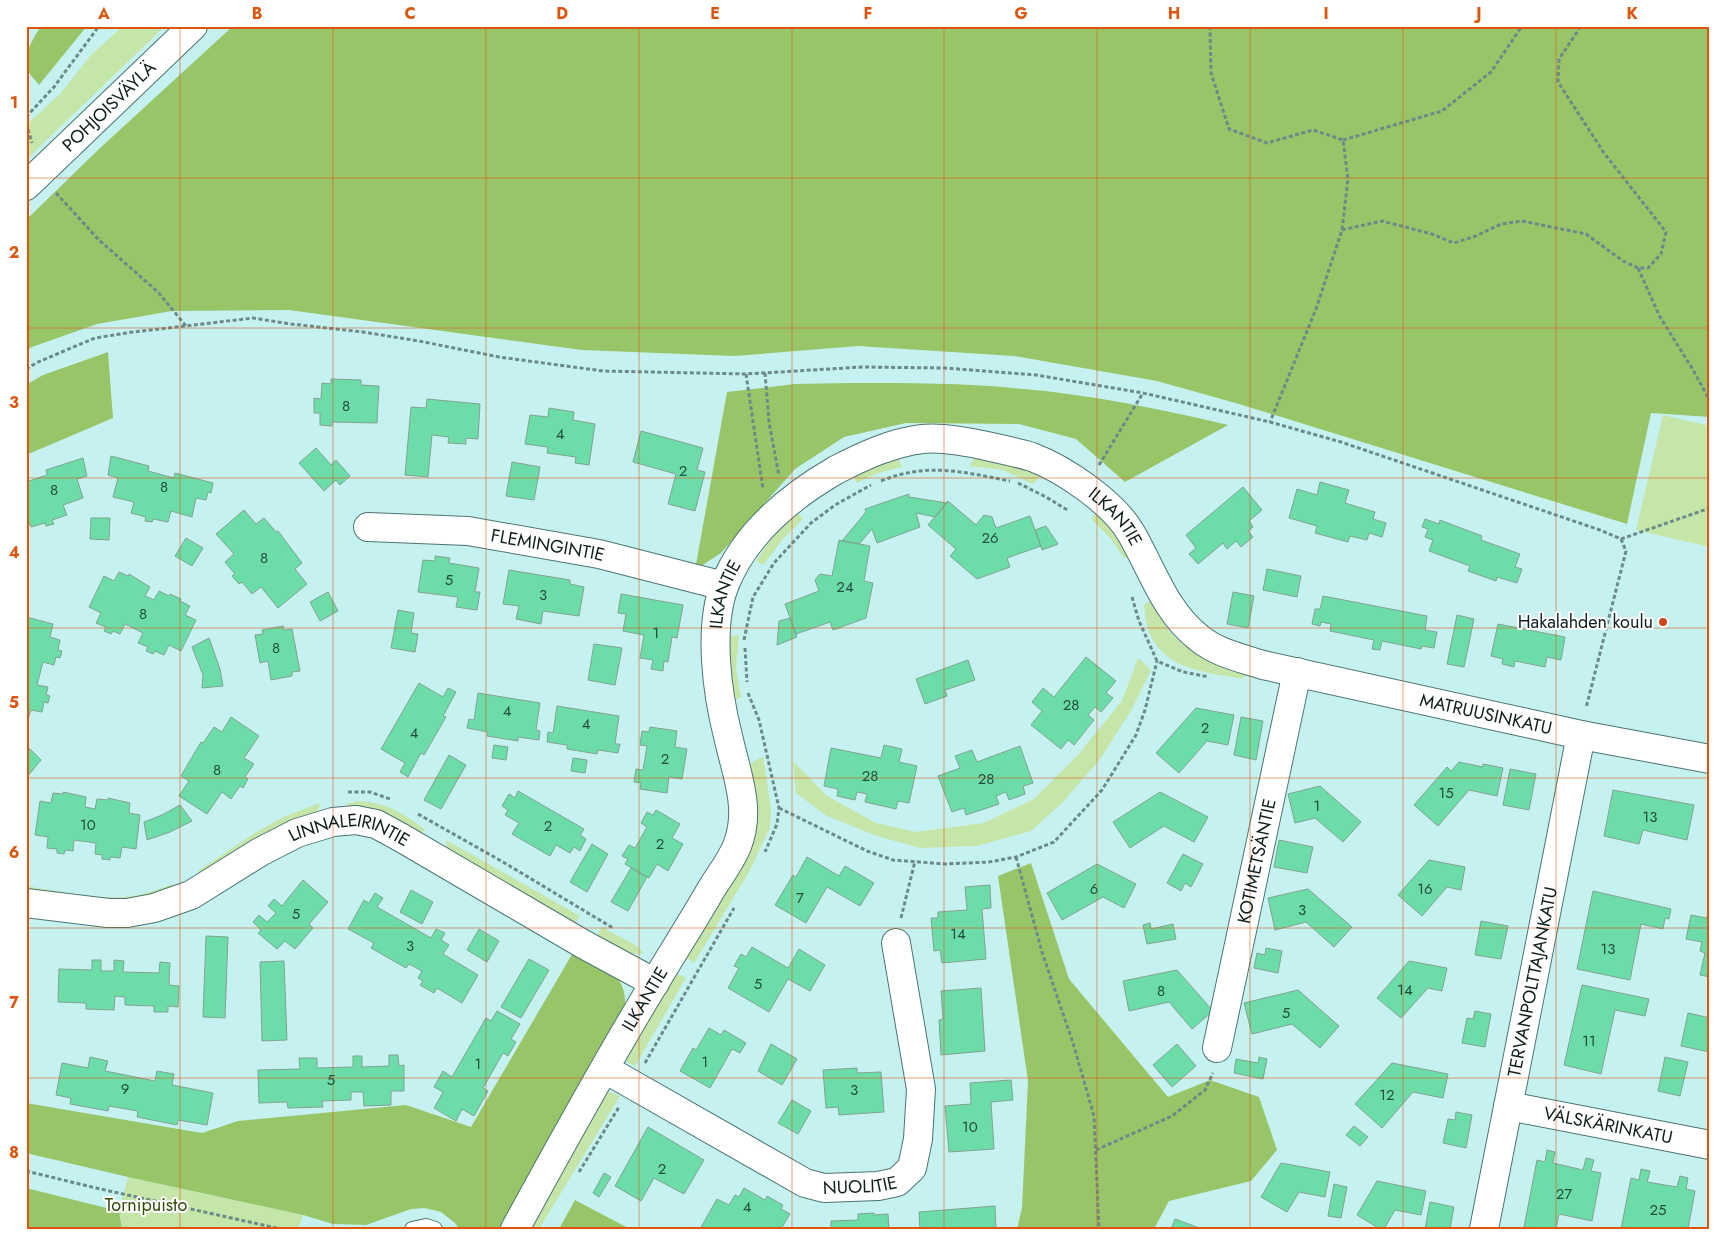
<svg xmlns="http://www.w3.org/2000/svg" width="1736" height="1255" viewBox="0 0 1736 1255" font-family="Jost,sans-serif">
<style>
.green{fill:#c6e5a8}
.forest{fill:#99c569}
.building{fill:#6cdda8;stroke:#81a391}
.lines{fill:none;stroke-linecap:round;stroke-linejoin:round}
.lane-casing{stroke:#4b7573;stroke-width:16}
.street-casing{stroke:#4b7573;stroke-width:30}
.secondary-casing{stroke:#4b7573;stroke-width:30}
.path{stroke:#6b8a89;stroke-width:3;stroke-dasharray:4 2.5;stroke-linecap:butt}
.lane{stroke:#fff;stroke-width:14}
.street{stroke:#fff;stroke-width:28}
.secondary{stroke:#fff;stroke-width:28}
.grid{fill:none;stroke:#dd560d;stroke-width:1;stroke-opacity:0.55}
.poi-dot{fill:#cf461c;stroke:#fff;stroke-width:2}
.labels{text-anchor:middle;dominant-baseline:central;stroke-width:4;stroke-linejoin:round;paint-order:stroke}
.number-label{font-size:15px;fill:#264e40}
.street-label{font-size:18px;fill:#0e1f1e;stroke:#fff}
.poi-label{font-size:18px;fill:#0e1f1e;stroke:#fff;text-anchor:end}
.park-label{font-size:18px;fill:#304b07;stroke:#fff}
.neatline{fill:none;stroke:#dd560d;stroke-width:2}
.grid-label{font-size:16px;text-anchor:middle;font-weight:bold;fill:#dd560d}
</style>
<rect width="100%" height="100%" fill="#c5f2f0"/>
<!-- green -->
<path class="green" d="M123 26H165L26 160V125L60 94 90 56Z
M1663 415 1710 426V547L1636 530Z
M976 455 1042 474 1033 484 1003 470 970 466Z
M898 457 902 467 878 473 857 483 853 475Z
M1097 512 1117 533 1131 555 1124 558 1111 539 1091 519Z
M798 513 803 519 783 539 763 565 756 561 776 532Z
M1152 599C1157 610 1163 623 1171 633 1190 655 1219 662 1246 671L1243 679C1207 672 1165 671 1149 632 1146 624 1145 614 1144 605Z
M739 635 736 668 741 697 734 701 728 669 730 636Z
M1138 658 1151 670 1132 709 1101 758 1063 802 1031 831 977 846 920 848 877 836 827 816 796 793 793 761 827 796 876 823 916 832 984 823 1034 799 1076 757 1122 701Z
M763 756 771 808 770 828 749 872 694 963 687 958 741 867 752 839 757 824 758 807 750 764Z
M359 801C389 803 402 813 426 830L419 833 351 814 346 804Z
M320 803 317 815 202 878 198 871 255 833 283 817Z
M446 840 580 916 574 925 447 851Z
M173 884 176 890 135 904 26 894V886C59 891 98 901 132 896 146 894 159 889 173 884Z
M602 927 635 945 644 953C628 957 609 945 596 937Z
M676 973 686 978 635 1066 625 1061Z
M607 1091 620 1096 539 1229H527Z
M128 1177 303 1215 298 1229H122L119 1211Z"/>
<!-- forest -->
<path class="forest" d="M41 26H87L39 85C36 81 29 74 27 69 22 56 34 37 41 26Z
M233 26H1710V417L1651 413 1627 524 1239 404 1157 381 1014 356 858 346 735 356 582 350 289 310 172 311 97 324 32 347 26 350V220L99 149Z
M108 352 113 418 26 455V385L43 375Z
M852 383C910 383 967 383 1024 389 1092 395 1161 409 1228 425L1125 482 1076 439 1019 424 906 423 844 437 795 469 721 553 695 570 727 392 795 384Z
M1031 863 1069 979 1168 1097 1210 1080 1259 1097 1277 1150 1251 1181 1169 1201 1154 1229H1017L1022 1208 1028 1081 998 876Z
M574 951C602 966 631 974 624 1012L499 1229H459L455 1223 441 1212 425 1208 411 1209 366 1225 333 1224 303 1215 128 1177 26 1153V1103L202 1133 238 1121 406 1105 471 1127Z
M26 1188 119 1211 122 1229H26Z
M575 1200 630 1229H559Z"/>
<!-- building -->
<path class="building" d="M331 379 361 380V385L379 386 377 423 332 422V426L320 425V413H314V398L321 399 322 383 331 384Z
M427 399 480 404 478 439 466 438V444L448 443 449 437 432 435 428 477 405 475 411 407 426 408Z
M549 408 574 412 573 420 595 424 589 465 575 463 576 457 547 453 548 447 525 444 530 415 548 417Z
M641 431 703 448 697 470 705 472 695 511 668 504 676 474 633 462Z
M316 448 331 465 336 460 350 476 340 485 336 480 324 491 299 463Z
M111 456 149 466 148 471 174 478 175 473 213 483 211 493 208 492 206 500 196 498 192 517 171 511 168 522 153 519 152 522 145 521 146 517 131 513 134 502 113 497 118 478 108 475Z
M83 458 87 476 77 479 83 498 63 505 67 515 52 520 54 524 46 526 45 523 31 527 26 517V482L47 475 46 470Z
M512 462 540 467 534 500 506 496Z
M1320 482 1349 490 1345 503 1375 512 1373 519 1386 523 1382 537 1369 533 1367 540 1350 536 1348 542 1315 533 1317 526 1289 518 1297 489 1317 495Z
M1243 487 1262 510 1249 521 1253 527 1248 531 1253 537 1241 547 1236 541 1227 549 1223 543 1198 564 1189 554 1196 548 1186 535Z
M909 494V497L947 503 935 517 916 513 920 527 877 543 872 529 859 544 842 541 866 512 865 509Z
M948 501 976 525 984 515 992 517 996 528 1030 516 1041 546 1007 558 1010 567 977 579 950 556 956 549 928 525Z
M244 510 256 524 264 518 276 532 278 531 302 563 295 569 307 584 278 608 261 587 252 594 242 582 239 584 232 576 235 574 225 562 234 554 216 534Z
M91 518H110L109 540 90 539Z
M1425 519 1439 524 1440 520 1482 536 1481 540 1520 554 1515 567 1522 569 1517 583 1497 577 1496 581 1468 571 1470 566 1429 551 1433 540 1425 537 1428 529 1422 527Z
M1046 526 1058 544 1042 550 1035 530Z
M186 538 203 548 192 566 175 556Z
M839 540 870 546 864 581 873 583 866 618 833 630 830 622 796 634 785 604 819 591 815 580 820 574 832 576Z
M435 556 450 558 449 563 479 568 475 592H480L477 610 456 607 458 597 418 592 423 560 435 561Z
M1267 569 1301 576 1297 597 1263 590Z
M509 570 570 580V584L584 587 579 616 543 611 541 624 516 619 519 606 503 604Z
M119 572 128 576 129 574 150 587 145 596 154 600 159 591 169 596 170 594 181 599 180 601 190 606 185 615 196 620 181 651 169 645 164 655 155 651 153 654 146 651 148 647 138 643 143 633 125 624 120 634 113 631 111 634 104 631 106 627 96 623 101 613 89 607 104 576 114 581Z
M328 592 338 611 320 621 310 602Z
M1233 592 1254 596 1248 628 1227 624Z
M621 594 683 605 677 638 672 637 668 662 664 661 663 671 651 669 653 660 640 658 644 635 623 631 626 614 618 613Z
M1323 596 1427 616 1425 630 1437 632 1434 648 1422 646 1421 649 1382 641 1380 650 1372 649 1374 640 1330 631 1331 624 1321 622 1320 626 1312 624 1315 609H1320Z
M398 610 414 613 411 633 418 634 415 652 391 648Z
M1457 615 1474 619 1464 667 1447 664Z
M26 617 53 624 50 637 60 640 58 650 62 651 60 658 56 657 54 665 43 662 37 685 48 687 46 695 50 696 48 703 44 702 42 712 31 710 27 722Z
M790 618 797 637 777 645 779 621Z
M1498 624 1565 637 1561 660 1547 657 1545 667 1515 661 1514 667 1502 664 1503 659 1491 656Z
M283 626 284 630 292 629 300 671 292 672V676L271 680 268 661 260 663 255 635 263 634 262 630Z
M209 638 220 669 223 686 202 688 203 675 192 647Z
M594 644 622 648 615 685 588 680Z
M1086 657 1116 681 1106 693 1113 698 1101 712 1095 707 1088 715 1094 720 1074 745 1068 740 1061 749 1031 725 1042 711 1032 702 1043 688 1054 697Z
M968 660 975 680 945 690 947 696 925 704 916 679Z
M419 683 443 697 448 688 456 692 443 716 446 717 424 755 421 753 408 777 400 772 405 763 381 749Z
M478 693 540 703 536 730 540 731 539 740 518 737V741L487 736 488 732 467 728 469 719 474 720Z
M557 706 619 716 615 744H620L618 753 598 750 597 754 567 749V745L547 742 548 732 553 733Z
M1196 708 1234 715 1228 745 1207 741 1179 773 1156 753Z
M231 717 259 736 244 758 254 764 245 777 248 779 243 788 240 786 231 799 222 792 207 814 179 796 189 781 181 776 201 742 203 743 214 727 222 732Z
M1241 717 1263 721 1256 760 1234 755Z
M650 727 677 731 675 747 687 749 682 779 669 777 667 793 640 789 641 783 634 782 636 769 643 770 647 746 640 745 642 731 649 732Z
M26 745 41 760 27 777H26Z
M494 745 508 747 506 760 492 758Z
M884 745 902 749 899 762 917 766 909 803 898 801 896 809 865 802 867 794 857 792 855 800 837 796 838 789 824 786 831 748 881 758Z
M1020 746 1033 783 1023 786 1025 794 1009 800 1006 792 996 796 999 804 966 815 964 808 952 812 938 776 960 768 955 756 972 750 977 762Z
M449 755 466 765 441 809 424 800Z
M573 758 587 760 585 773 571 771Z
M1459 762 1483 767V764L1503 768 1497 796 1469 790 1438 826 1414 805 1447 767 1451 771Z
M1510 769 1536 774 1529 810 1503 805Z
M1320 786 1361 822 1343 842 1315 818 1295 823 1288 794Z
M1613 790 1694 805 1687 840 1643 830 1639 844 1604 836Z
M518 791 584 829 580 835 586 839 580 851 574 847 570 853 556 845 550 856 512 834 519 823 505 815 508 810 502 806 509 794 515 798Z
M63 792 86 797 85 807 95 809 97 799 108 800V798L130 803 129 813 140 815 136 849 122 847 120 858 110 857V860L102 859V855L95 854 96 843 74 840 73 851 65 850 64 854 57 853V849L47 848 48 837 35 835 40 801 51 803 53 793 63 794Z
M1160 792 1208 817 1194 842 1164 826 1130 848 1113 822Z
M180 805 192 821 170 832 147 840 144 822 162 815Z
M656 810 680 824 672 838 683 844 668 871 657 864 649 878 625 864 628 859 622 856 629 845 635 848 647 827 641 823 647 812 653 815Z
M1279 840 1313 847 1307 873 1274 867Z
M592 844 608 854 587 892 570 882Z
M1183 854 1203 864 1191 887 1185 883 1181 891 1167 883Z
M807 857 839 876 845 866 874 883 860 906 827 887 806 923 775 905 793 875 796 877Z
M1429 860 1465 867 1461 890 1447 887 1422 916 1398 895Z
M1097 864 1136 884 1124 908 1103 897 1062 920 1047 893Z
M631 868 647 877 628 911 611 902Z
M303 880 328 902 309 924 313 928 295 949 285 941 277 949 258 933 261 930 253 922 259 915 267 922 276 913 268 906 274 899 282 906Z
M990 885 991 908 982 909 986 959 942 963 940 950 934 951 931 918H938V912L967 910 965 887Z
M1308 889 1352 927 1334 947 1306 922 1275 930 1268 898Z
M411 890 433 902 422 924 400 912Z
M1593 891 1671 909 1669 919 1665 918 1663 929 1641 924 1630 980 1577 969Z
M375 893 383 898 377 907 431 938 436 929 445 933 441 940 449 945 443 954 478 975 462 1003 437 988 434 993 420 985 423 981 418 978 422 971 409 964 406 968 371 948 374 943 348 929 364 900 369 903Z
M1708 914H1710V977L1700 975 1705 953 1700 951 1702 942 1686 939 1691 915 1707 918Z
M1481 921 1508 926 1501 959 1475 955Z
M1150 923 1151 929 1173 924 1176 939 1147 944 1143 925Z
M479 929 499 941 487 962 467 950Z
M206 936 228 937 225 1018 203 1017Z
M752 947 788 968 799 949 825 965 810 991 788 979 769 1012 728 988 739 968 734 966 741 954 746 957Z
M1266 948 1282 951 1278 973 1254 968 1257 953 1265 955Z
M529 959 549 970 521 1018 501 1007Z
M92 960H101V971H114V960L124 961 123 972 159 973 160 962 170 963 169 985 179 986 178 1007 168 1006V1012H154V1006L125 1005V997L115 996 114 1010 86 1009V1003L58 1002 59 969 92 970Z
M284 961 287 1040 262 1041 260 962Z
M1409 961 1447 968 1442 991 1428 988 1401 1018 1377 998Z
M1177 970 1213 1011 1192 1029 1169 1002 1129 1011 1123 981Z
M1582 985 1649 999 1645 1016 1615 1010 1601 1074 1564 1065Z
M981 988 985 1051 941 1055 939 1020 943 1019 941 991Z
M1298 990 1339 1026 1320 1048 1292 1024 1252 1034 1244 1003Z
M497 1011 520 1024 511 1039 516 1042 508 1056 503 1053 483 1088 488 1091 474 1116 462 1109 456 1121 434 1108 443 1092 434 1087 443 1071 452 1077 486 1018 491 1021Z
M1475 1011 1491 1014 1485 1047 1462 1043 1467 1018 1473 1019Z
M1688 1013 1710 1018V1052L1681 1046Z
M709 1028 721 1035 724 1030 746 1043 740 1053 732 1049 710 1088 680 1071 693 1048 696 1050Z
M771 1044 797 1059 782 1085 758 1071Z
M1177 1044 1196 1066 1172 1087 1153 1065Z
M389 1055H398L399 1066 404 1065V1091H391V1105L364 1106 363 1092H351V1100L322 1101 323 1107 288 1108 287 1102 259 1103 258 1070 300 1069 299 1058H317V1068L353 1067V1056H362V1067L389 1066Z
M90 1057 108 1061 105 1071 155 1081 157 1071 174 1074 172 1085 213 1093 207 1125 178 1120 177 1125 137 1117 138 1111 109 1106 108 1111 70 1104 71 1098 56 1095 62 1063 88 1068Z
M1259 1057 1267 1059 1263 1079 1234 1073 1236 1059 1258 1063Z
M1665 1057 1688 1062 1680 1096 1658 1091Z
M1392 1063 1448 1074 1443 1098 1413 1092 1382 1128 1355 1104Z
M857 1068V1073L881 1072 884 1112 839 1115 838 1107 826 1108 823 1070Z
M1011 1080 1013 1100 991 1102 994 1149 949 1152 945 1106 971 1104 970 1083Z
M792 1100 811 1111 798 1134 778 1123Z
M1456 1112 1472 1115 1466 1148 1443 1143 1448 1119 1455 1120Z
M1354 1126 1368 1137 1360 1146 1346 1135Z
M648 1127 704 1160 684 1194 654 1178 641 1201 615 1186Z
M1547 1150 1555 1152 1553 1163 1583 1170 1586 1158 1594 1160 1591 1171 1601 1173 1592 1221 1559 1214 1556 1229H1533L1524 1227 1537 1160 1545 1162Z
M1281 1163 1330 1172 1325 1197 1299 1192 1287 1212 1261 1197Z
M1641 1169 1650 1171 1647 1182 1677 1187 1680 1176 1688 1178 1686 1189 1695 1191 1688 1229H1621L1631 1178 1639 1180Z
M604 1173 611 1177 599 1197 593 1193Z
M1377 1181 1426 1191 1421 1215 1395 1210 1384 1229H1380L1357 1215Z
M1334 1184 1347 1187 1341 1218 1328 1216Z
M744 1188 765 1200 767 1196 783 1205 781 1209 790 1214 781 1229H700L717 1199 729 1205 735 1195 739 1197Z
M1430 1202 1454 1207 1450 1229H1425Z
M995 1206 996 1229H920L919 1212Z
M874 1213V1215L888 1214 889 1229H831V1221L858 1220V1214Z
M1175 1219 1202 1229H1171Z"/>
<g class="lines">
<defs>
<path id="lane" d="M412 1229 426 1226 435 1229"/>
<g id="street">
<path id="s1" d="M368 527 468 531 599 554 724 586"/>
<path id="s2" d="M26 903 108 913H127L154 908 191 895 260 852 297 833 333 822 356 820 376 824 400 837 583 944 655 983"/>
<path id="s3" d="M1217 1048 1297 672"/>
<path id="s4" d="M605 1069 805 1183 824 1188 878 1186 897 1182 912 1168 918 1139 921 1089 896 943"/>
<path id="s5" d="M1508 1106 1710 1145"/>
<path id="s6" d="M515 1229C560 1147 605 1064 654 984 673 952 693 921 712 888 720 875 731 861 737 846 752 809 736 773 728 736 717 693 708 626 725 584 745 534 791 496 836 470 863 456 891 443 922 439 944 437 969 442 991 447 1005 450 1019 453 1032 457 1064 469 1114 503 1131 533 1152 569 1165 612 1199 638 1217 653 1241 658 1263 665L1581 735 1710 759"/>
<path id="s7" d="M1484 1229 1581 735"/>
</g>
<g id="secondary">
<path id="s8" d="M26 186 193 26"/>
</g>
</defs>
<!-- lane casing -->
<use href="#lane" class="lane-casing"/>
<!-- street casing -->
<use href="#street" class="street-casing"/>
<!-- secondary casing -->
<use href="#secondary" class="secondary-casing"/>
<!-- path -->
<path class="path" d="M1210 26 1211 73 1229 129 1267 143 1313 130 1343 140 1348 179 1342 230 1316 309 1270 422
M26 31 29 26
M26 117 54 87 99 26
M26 123 32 143
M1343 140 1442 111 1491 72 1522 26
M56 193 99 240 158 292 186 326
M1342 230 1382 221 1432 234 1454 243 1476 236 1501 224 1522 221 1586 234 1623 261 1638 268H1648L1661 254 1666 232 1604 153 1558 82 1559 59 1581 26
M1638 268 1660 317 1692 368 1710 401
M26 369 38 362 95 338 133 332 253 318 291 324 363 332 419 341 499 357 603 371 746 374 862 367 945 368 1036 375 1143 393 1270 422 1341 442 1600 530 1621 539 1626 551 1586 708
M765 373 769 422 779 476
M746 374 763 489
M1099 465 1143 393
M881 481C927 462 963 472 1010 481
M1018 483 1046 497 1069 511
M1621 539 1710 508
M1132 597 1139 621 1157 661 1183 672 1209 677
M744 640 753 597 774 563 811 523 835 505 871 485
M745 648 747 682
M748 693 759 720 779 808 777 824 765 852
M348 792H370L390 799
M779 808 867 851 893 860 945 864 989 862 1016 857 1054 842 1102 790 1136 735 1145 710 1157 661
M418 814 503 862 613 928
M1016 857 1042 952 1073 1043 1094 1116 1099 1229
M901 918 915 861
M645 1063 734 908
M1096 1150 1172 1116 1205 1090 1213 1073
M26 1171 96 1188 281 1229
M579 1172 619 1107"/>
<!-- lane -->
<use href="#lane" class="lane"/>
<!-- street -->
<use href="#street" class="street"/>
<!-- secondary -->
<use href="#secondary" class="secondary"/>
</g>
<!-- grid -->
<path class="grid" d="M180 26V1229M333 26V1229M486 26V1229M639 26V1229M792 26V1229M944 26V1229M1097 26V1229M1250 26V1229M1403 26V1229M1556 26V1229M26 178H1710M26 328H1710M26 478H1710M26 628H1710M26 778H1710M26 928H1710M26 1078H1710"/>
<!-- markers -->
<circle class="poi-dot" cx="1663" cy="622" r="5"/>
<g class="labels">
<!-- number labels -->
<g class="number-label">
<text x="346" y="406">8</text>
<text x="560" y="434">4</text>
<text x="683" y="471">2</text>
<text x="164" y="487">8</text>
<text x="54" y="490">8</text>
<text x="990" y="538">26</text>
<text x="264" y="558">8</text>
<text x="449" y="580">5</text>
<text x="845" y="587">24</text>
<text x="543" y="595">3</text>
<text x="143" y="614">8</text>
<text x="656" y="633">1</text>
<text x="276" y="648">8</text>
<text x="1071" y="705">28</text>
<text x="507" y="711">4</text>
<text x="586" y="724">4</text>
<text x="1205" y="728">2</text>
<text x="414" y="733">4</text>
<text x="665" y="759">2</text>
<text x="217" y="770">8</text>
<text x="870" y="776">28</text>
<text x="986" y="779">28</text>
<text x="1446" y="793">15</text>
<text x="1317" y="806">1</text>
<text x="1650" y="817">13</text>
<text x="88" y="825">10</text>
<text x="548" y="826">2</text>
<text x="660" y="844">2</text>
<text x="1094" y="889">6</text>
<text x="1425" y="889">16</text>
<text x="800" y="898">7</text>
<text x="1302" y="910">3</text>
<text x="296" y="914">5</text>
<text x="958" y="934">14</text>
<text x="410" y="946">3</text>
<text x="1608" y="949">13</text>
<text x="758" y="984">5</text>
<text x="1405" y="990">14</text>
<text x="1161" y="991">8</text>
<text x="1286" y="1013">5</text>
<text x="1589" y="1041">11</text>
<text x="705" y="1062">1</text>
<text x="478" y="1064">1</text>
<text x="331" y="1080">5</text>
<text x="125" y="1089">9</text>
<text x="854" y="1090">3</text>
<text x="1387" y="1095">12</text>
<text x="970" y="1127">10</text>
<text x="662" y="1169">2</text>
<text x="1564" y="1194">27</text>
<text x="747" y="1207">4</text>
<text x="1658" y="1210">25</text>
</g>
<!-- street labels -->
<g class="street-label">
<text stroke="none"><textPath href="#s8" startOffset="115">POHJOISVÄYLÄ</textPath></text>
<text stroke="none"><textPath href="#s6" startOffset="1179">ILKANTIE</textPath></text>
<text stroke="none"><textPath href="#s1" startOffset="181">FLEMINGINTIE</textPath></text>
<text stroke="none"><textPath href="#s6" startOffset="699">ILKANTIE</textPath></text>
<text stroke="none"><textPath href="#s6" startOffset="1626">MATRUUSINKATU</textPath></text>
<text stroke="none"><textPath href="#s2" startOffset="346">LINNALEIRINTIE</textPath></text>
<text stroke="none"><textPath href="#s3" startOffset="191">KOTIMETSÄNTIE</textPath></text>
<text stroke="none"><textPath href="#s7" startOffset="252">TERVANPOLTTAJANKATU</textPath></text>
<text stroke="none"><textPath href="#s6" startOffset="264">ILKANTIE</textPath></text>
<text stroke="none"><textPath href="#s5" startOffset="102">VÄLSKÄRINKATU</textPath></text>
<text stroke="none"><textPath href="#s4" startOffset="286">NUOLITIE</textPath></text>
</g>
<!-- poi labels -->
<g class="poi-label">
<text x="1653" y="622">Hakalahden koulu</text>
</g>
<!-- park labels -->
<g class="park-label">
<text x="146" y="1205">Tornipuisto</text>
</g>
</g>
<!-- border -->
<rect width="1736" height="1255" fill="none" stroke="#ffffff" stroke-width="55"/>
<rect x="28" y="28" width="1680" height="1200" class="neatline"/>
<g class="grid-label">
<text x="104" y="19">A</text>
<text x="257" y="19">B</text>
<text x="410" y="19">C</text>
<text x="562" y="19">D</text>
<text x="715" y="19">E</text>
<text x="868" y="19">F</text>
<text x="1021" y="19">G</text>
<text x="1174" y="19">H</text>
<text x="1326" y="19">I</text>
<text x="1479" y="19">J</text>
<text x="1632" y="19">K</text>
<text x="14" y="108">1</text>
<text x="14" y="258">2</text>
<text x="14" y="408">3</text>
<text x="14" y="558">4</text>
<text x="14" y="708">5</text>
<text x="14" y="858">6</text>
<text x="14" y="1008">7</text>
<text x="14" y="1158">8</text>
</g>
</svg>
